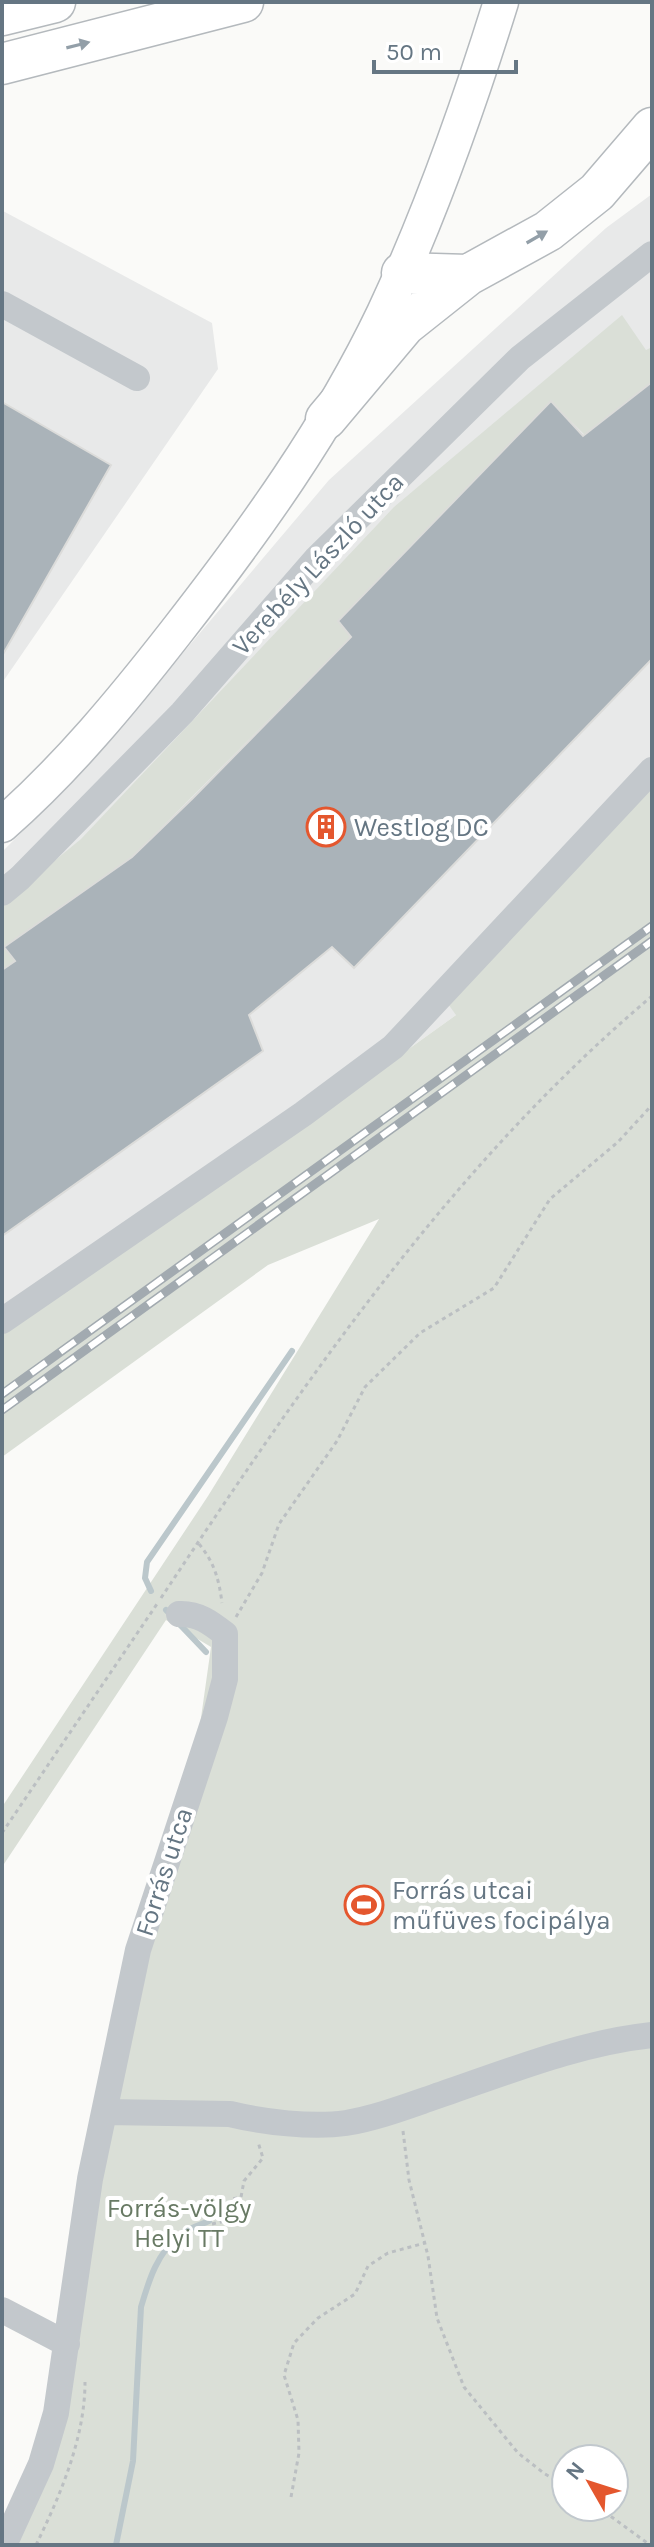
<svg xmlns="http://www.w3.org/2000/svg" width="654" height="2547" viewBox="0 0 654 2547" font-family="Karla,sans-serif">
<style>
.built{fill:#e8e9e9}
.green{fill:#dadfd7;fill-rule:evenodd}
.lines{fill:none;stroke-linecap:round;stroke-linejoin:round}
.stream{stroke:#bbc7cb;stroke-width:6}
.building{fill:#aab3b9;stroke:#dcdcda;stroke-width:2}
.major-casing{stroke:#b5babe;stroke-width:37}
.highway-casing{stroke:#b4b9bd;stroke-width:43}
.path{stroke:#bbbfc2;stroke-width:3;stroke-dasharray:4 4;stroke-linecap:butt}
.minor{stroke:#c3c8cc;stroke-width:26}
.major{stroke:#fff;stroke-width:34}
.highway{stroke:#fff;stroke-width:40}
.rail-casing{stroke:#a2aab0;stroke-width:9}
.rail{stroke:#fff;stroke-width:6;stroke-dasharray:18;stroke-linecap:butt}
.oneway{fill:#939fa8}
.labels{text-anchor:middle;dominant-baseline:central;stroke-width:8;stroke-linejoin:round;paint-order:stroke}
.street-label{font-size:26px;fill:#657683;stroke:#fff}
.poi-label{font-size:26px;fill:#657683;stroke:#fff;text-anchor:start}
.park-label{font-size:26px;fill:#687a64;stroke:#fff}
</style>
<rect width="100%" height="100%" fill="#fafaf8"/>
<!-- built -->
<path class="built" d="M652 194V863L456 1015 232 1176 2 1332V852L91 762 329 480 606 228Z
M3 211 212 323 218 369 2 683Z"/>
<!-- green -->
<path class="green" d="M622 315 646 350 652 347V386L590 440 551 402 338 621 351 637 132 857 5 947 15 961 2 971V904L81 839 394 507Z
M652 781V2545H4L41 2464 90 2179 199 1732 211 1647 166 1620 2 1867V1807L208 1496 379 1219 268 1265 2 1457V1332L232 1176 456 1015 443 997ZM566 2459H614V2507H566Z"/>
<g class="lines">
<!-- stream -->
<path class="stream" d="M151 1591 145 1578 147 1562 292 1351
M166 1610 206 1652
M116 2545 133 2461 141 2307C149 2280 157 2253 180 2235 188 2228 200 2225 209 2221"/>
</g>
<!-- building -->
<path class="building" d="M652 382V659L354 968 332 947 249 1015 263 1051 2 1236V970L15 961 4 947 132 857 193 798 351 637 338 621 551 401 583 436Z
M2 402 111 465 2 656Z"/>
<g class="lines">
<defs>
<path id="major" d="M2 825C67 768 123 700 176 632 254 532 329 428 384 313 431 213 468 108 501 2"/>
<path id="highway" d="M2 15 55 2
M2 64 243 2
M402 273 468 275
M326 419 405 325 468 275 548 231 597 192 652 128"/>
</defs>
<!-- major casing -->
<use href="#major" class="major-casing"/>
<!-- highway casing -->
<use href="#highway" class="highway-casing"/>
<!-- path -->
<path class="path" d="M199 1544C214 1562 219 1579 222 1603
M161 1598C305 1381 452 1165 652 996
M236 1617 262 1573 279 1524 337 1441 365 1387 420 1333 494 1288 550 1199 618 1142 652 1105
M2 1833 157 1604
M403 2131 409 2180 428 2256 437 2318 464 2387 518 2453 545 2474 566 2486
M212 2224 229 2220 232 2199 241 2197 244 2181 263 2158 258 2142
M291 2497 299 2453 298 2420 284 2375 294 2343 318 2318 355 2294 368 2266 388 2253 425 2243
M598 2507 650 2545
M36 2545C60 2496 85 2438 85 2382"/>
<!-- minor -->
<path class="minor" d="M2 304 137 378
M2 893 20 878 182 713 316 559 520 358 652 254
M2 1321 303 1114 393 1047 652 770
M106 2112 230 2114C263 2122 312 2128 346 2123 376 2118 405 2107 434 2097 505 2073 577 2043 652 2035
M2 2310 67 2344
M4 2545 41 2464 56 2413 90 2179 138 1950 215 1717 225 1679V1634C211 1623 198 1613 179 1614"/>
<!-- major -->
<use href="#major" class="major"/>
<!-- highway -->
<use href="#highway" class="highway"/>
<defs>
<path id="rail" d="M2 1394 652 926
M2 1410 652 941"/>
</defs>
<!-- rail casing -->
<use href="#rail" class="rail-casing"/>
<!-- rail -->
<use href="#rail" class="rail"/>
</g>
<!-- one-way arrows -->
<defs><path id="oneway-solid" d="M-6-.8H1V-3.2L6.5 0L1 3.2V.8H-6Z" transform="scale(2)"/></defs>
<g class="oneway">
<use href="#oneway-solid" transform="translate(78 45) rotate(-14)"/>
<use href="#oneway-solid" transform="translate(537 237) rotate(-30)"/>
</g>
<!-- icons -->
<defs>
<symbol id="building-ring" viewBox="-11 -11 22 22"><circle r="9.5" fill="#fff" stroke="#e4572e" stroke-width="1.5"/><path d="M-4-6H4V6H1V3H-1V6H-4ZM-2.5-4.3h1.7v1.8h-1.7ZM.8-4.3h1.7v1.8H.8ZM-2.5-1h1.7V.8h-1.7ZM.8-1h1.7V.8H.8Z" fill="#e4572e"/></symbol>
<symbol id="stadium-ring" viewBox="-11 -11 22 22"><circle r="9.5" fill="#fff" stroke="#e4572e" stroke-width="1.5"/><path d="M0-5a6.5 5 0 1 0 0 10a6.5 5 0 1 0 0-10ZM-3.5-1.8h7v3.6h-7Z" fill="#e4572e"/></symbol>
</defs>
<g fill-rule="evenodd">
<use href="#building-ring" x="304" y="805" width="44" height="44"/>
<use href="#stadium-ring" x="342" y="1883" width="44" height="44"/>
</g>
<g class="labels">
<!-- street labels -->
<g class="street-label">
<text transform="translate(318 564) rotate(-47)">Verebély László utca</text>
<text transform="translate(164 1872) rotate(-72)">Forrás utca</text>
</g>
<!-- poi labels -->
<g class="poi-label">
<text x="354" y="827">Westlog DC</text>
<text x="392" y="1890">Forrás utcai<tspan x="392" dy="30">műfüves focipálya</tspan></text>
</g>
<!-- park labels -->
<g class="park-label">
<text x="179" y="2208">Forrás-völgy<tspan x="179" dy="30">Helyi TT</tspan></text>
</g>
</g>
<!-- border -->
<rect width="654" height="2547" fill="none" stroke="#657683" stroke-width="8"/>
<!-- north arrow -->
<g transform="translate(590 2483) rotate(309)"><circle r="38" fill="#ffffff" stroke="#c1c8cd" stroke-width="2"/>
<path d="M0-6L14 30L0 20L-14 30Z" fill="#e4572e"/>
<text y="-12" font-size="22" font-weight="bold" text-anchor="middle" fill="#657683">N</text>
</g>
<!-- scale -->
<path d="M374 60v12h142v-12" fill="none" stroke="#657683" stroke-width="4"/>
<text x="386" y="60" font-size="24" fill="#657683" stroke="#ffffff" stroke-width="6" paint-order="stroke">50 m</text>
</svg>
